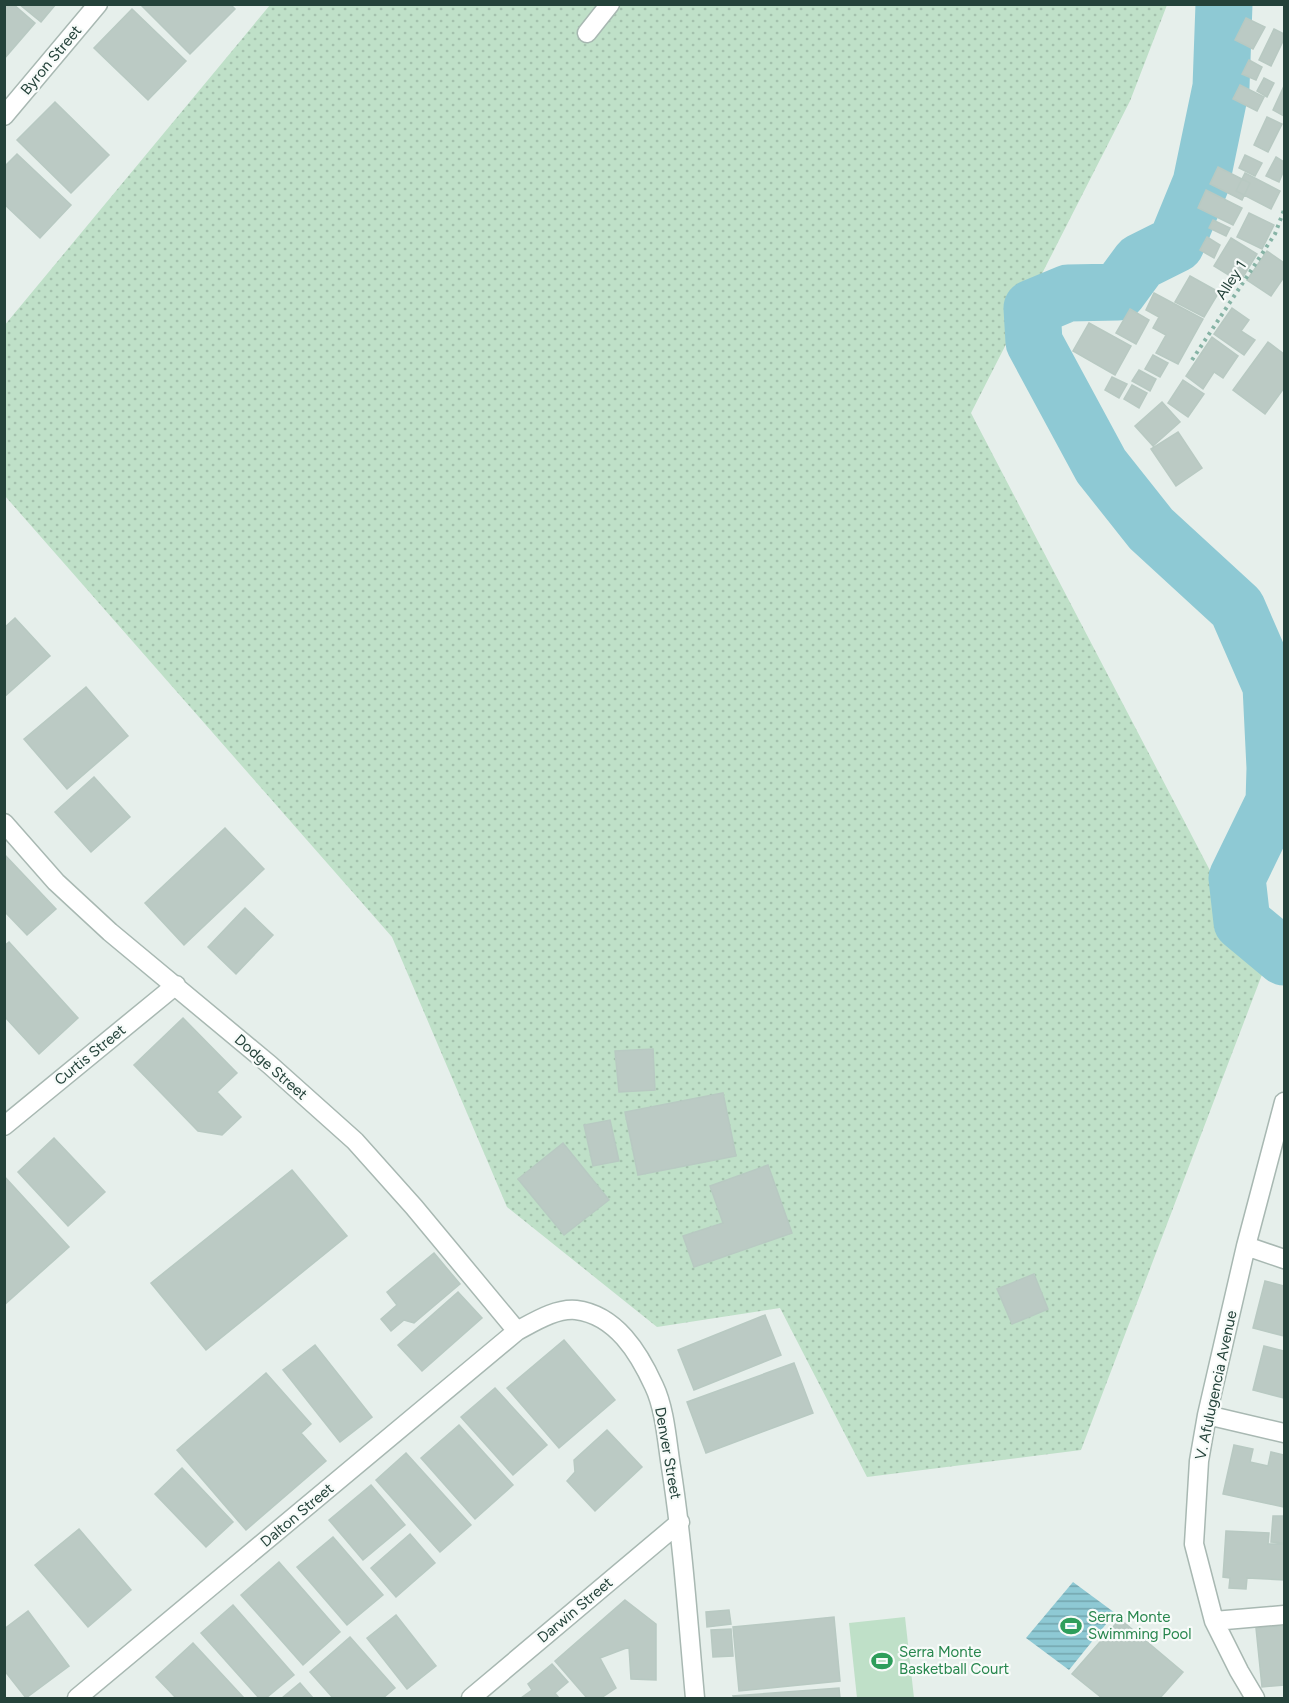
<svg xmlns="http://www.w3.org/2000/svg" width="1289" height="1703" viewBox="0 0 1289 1703" font-family="Figtree,sans-serif">
<style>
.grass{fill:url(#grass-dots)}
.pitch{fill:#bfe0c8}
.water{fill:url(#water-rules)}
.lines{fill:none;stroke-linecap:round;stroke-linejoin:round}
.river{stroke:#8ec9d4;stroke-width:57}
.building{fill:#bbcac4;stroke:#b8c9c2;stroke-width:1.5}
.minor-casing{stroke:#a8b8b2;stroke-width:21}
.path{stroke:#86b3a5;stroke-width:4;stroke-dasharray:3 4.5;stroke-linecap:butt}
.minor{stroke:#fff;stroke-width:18}
.labels{text-anchor:middle;dominant-baseline:central;stroke-width:4.5;stroke-linejoin:round;paint-order:stroke}
.street-label{font-size:15px;fill:#24423a;stroke:#f7fbf9}
.leisure-label{font-size:15px;fill:#27864d;stroke:#f7fbf9;text-anchor:start}
</style>
<defs>
<pattern id="grass-dots" width="8" height="8" patternUnits="userSpaceOnUse" patternTransform="scale(1.5)"><rect width="8" height="8" fill="#bfe0c8"/><path d="M2 2h.1M6 6h.1" fill="none" stroke="#a4c1ad" stroke-width="1.8" stroke-linecap="round"/></pattern>
<pattern id="water-rules" width="6" height="5" patternUnits="userSpaceOnUse" patternTransform="scale(1.5)"><rect width="6" height="5" fill="#8ec9d4"/><path d="M0 2.5h6" fill="none" stroke="#74a5ad"/></pattern>
</defs>
<rect width="100%" height="100%" fill="#e6efeb"/>
<!-- grass -->
<path class="grass" d="M270 5H1167L1130 101 971 413 1263 972 1081 1450 867 1477 780 1308 657 1327 507 1207 392 937 5 496 4 326Z"/>
<!-- pitch -->
<path class="pitch" d="M905 1617 914 1698H857L849 1623Z"/>
<!-- water -->
<path class="water" d="M1073 1582 1115 1613 1069 1670 1026 1638Z"/>
<g class="lines">
<!-- river -->
<path class="river" d="M1224 4 1221 87 1201 183 1176 244 1140 262 1118 292 1068 293 1032 308 1034 342 1101 466 1151 529 1237 608 1271 686 1275 768 1274 802 1237 878 1242 922 1284 957"/>
</g>
<!-- building -->
<path class="building" d="M4 4H13L35 23 4 59Z
M19 4H56L41 22Z
M140 4H230L235 9 190 54Z
M132 9 186 61 148 100 94 48Z
M1246 18 1265 27 1253 49 1235 40Z
M1274 29 1284 34V39L1271 66 1259 60Z
M1249 60 1262 67 1256 80 1242 74Z
M1264 78 1274 83 1267 97 1257 91Z
M1240 85 1264 97 1257 111 1233 99Z
M1284 86V116L1273 110Z
M55 102 109 155 71 193 17 140Z
M1267 117 1282 124 1268 152 1254 145Z
M17 154 71 205 40 238 4 204V167Z
M1245 155 1262 163 1255 176 1239 168Z
M1276 157 1284 162V170L1279 182 1266 176Z
M1218 167 1250 183 1242 200 1210 184Z
M1245 173 1280 191 1271 209 1236 191Z
M1206 190 1242 208 1233 225 1198 208Z
M1249 213 1274 225 1262 249 1237 237Z
M1213 220 1230 228 1226 236 1209 228Z
M1207 237 1220 245 1214 258 1200 250Z
M1231 238 1257 254 1240 282 1214 266Z
M1267 251 1284 263V277L1271 296 1247 280Z
M1190 276 1219 292 1204 317 1175 302Z
M1154 293 1203 319 1178 364 1156 353 1166 335 1153 328 1159 317 1146 310Z
M1232 308 1249 320 1241 331 1255 340 1244 355 1214 334Z
M1130 309 1149 320 1136 344 1116 333Z
M1089 323 1131 346 1115 375 1073 351Z
M1212 337 1238 356 1223 378 1214 372 1203 389 1186 376Z
M1268 342 1284 354V388L1265 414 1233 390Z
M1153 355 1168 363 1160 377 1145 369Z
M1139 370 1156 379 1150 391 1132 381Z
M1112 377 1127 384 1119 398 1105 390Z
M1183 380 1204 394 1188 417 1168 403Z
M1132 385 1147 393 1139 408 1124 399Z
M1162 402 1180 422 1153 446 1135 426Z
M1178 432 1202 468 1176 486 1151 449Z
M15 618 50 656 4 697V628Z
M86 687 128 736 67 789 24 739Z
M94 777 130 817 91 852 55 812Z
M225 828 264 869 184 945 145 903Z
M4 854 56 909 27 935 4 911Z
M245 908 273 935 236 974 208 947Z
M9 942 78 1018 39 1054 4 1016V946Z
M183 1018 237 1073 217 1092 241 1117 222 1135 198 1131 134 1065Z
M653 1049 655 1090 619 1092 615 1051Z
M723 1093 736 1156 638 1175 625 1112Z
M610 1120 619 1161 593 1166 584 1125Z
M54 1138 105 1192 68 1226 18 1172Z
M563 1143 609 1200 564 1235 518 1179Z
M768 1165 792 1233 694 1267 683 1236 723 1223 710 1186Z
M292 1170 347 1236 206 1350 151 1283Z
M4 1176 69 1247 4 1305Z
M434 1253 460 1284 414 1323 404 1320 391 1331 381 1319 397 1305 387 1292Z
M1034 1274 1048 1309 1012 1324 997 1289Z
M1265 1281 1284 1286V1336L1253 1328Z
M458 1292 482 1318 422 1371 398 1345Z
M765 1315 781 1355 694 1390 678 1350Z
M564 1340 615 1400 559 1448 507 1388Z
M315 1345 372 1417 340 1442 283 1370Z
M1264 1346 1284 1351V1398L1253 1390Z
M794 1363 813 1413 706 1453 687 1402Z
M266 1373 311 1424 301 1433 326 1461 246 1530 177 1450Z
M495 1388 547 1445 513 1475 461 1417Z
M459 1425 513 1485 475 1519 421 1458Z
M607 1430 642 1467 595 1511 567 1481 575 1472 574 1460Z
M1234 1445 1253 1449 1250 1462 1268 1466 1271 1452 1284 1455V1507L1223 1494Z
M406 1453 471 1525 440 1552 376 1480Z
M182 1468 233 1522 206 1547 155 1494Z
M371 1485 405 1525 363 1560 329 1520Z
M1273 1516H1284V1543L1271 1542Z
M79 1529 131 1590 88 1627 35 1565Z
M1226 1531 1269 1533 1268 1544H1284V1580L1247 1578 1246 1589 1229 1588 1230 1578 1223 1577Z
M410 1534 435 1563 396 1597 371 1568Z
M333 1537 383 1595 347 1625 297 1567Z
M279 1562 340 1632 303 1665 241 1595Z
M625 1600 656 1624V1680L631 1679 629 1647 600 1658 616 1688 601 1698H587L555 1661Z
M233 1605 294 1675 266 1698H259L201 1633Z
M729 1610 731 1624 707 1627 706 1612Z
M28 1611 69 1666 26 1698 4 1670V1629Z
M396 1615 436 1666 407 1689 367 1638Z
M834 1617 840 1681 739 1691 733 1627Z
M1120 1619 1183 1672 1160 1698H1102L1072 1674Z
M1284 1626V1685L1262 1687 1256 1628Z
M731 1629 733 1656 713 1657 711 1630Z
M350 1637 395 1688 383 1698H333L310 1672Z
M193 1643 244 1698H176L156 1677Z
M552 1664 568 1682 555 1693 559 1698H521L532 1690 528 1684Z
M300 1683 313 1698H282Z
M839 1688 840 1698H734L733 1696Z"/>
<g class="lines">
<defs>
<path id="minor" d="M587 33 610 4
M4 116 98 4
M4 823 56 882 110 932 270 1065 355 1141 414 1207 517 1331
M4 1126 176 985
M1246 1246 1284 1259
M1207 1415 1284 1433
M1214 1621 1284 1615
M77 1698 517 1331C534 1322 556 1308 576 1310 616 1315 639 1353 654 1386 665 1409 667 1442 671 1467 683 1544 688 1621 695 1698
M471 1698 680 1522
M1255 1698 1239 1671 1214 1621 1194 1544 1199 1461 1207 1415 1246 1246 1284 1102"/>
</defs>
<!-- minor casing -->
<use href="#minor" class="minor-casing"/>
<!-- path -->
<path class="path" d="M1192 360 1275 234 1284 210"/>
<!-- minor -->
<use href="#minor" class="minor"/>
</g>
<!-- icons -->
<defs>
<symbol id="stadium-bare" viewBox="-9 -9 18 18"><path d="M0-5a6.5 5 0 1 0 0 10a6.5 5 0 1 0 0-10ZM-3.5-1.8h7v3.6h-7Z" fill="#2e9e5b" stroke="#f7fbf9" stroke-width="2.5" paint-order="stroke"/></symbol>
</defs>
<g fill-rule="evenodd">
<use href="#stadium-bare" x="1056" y="1611" width="30" height="30"/>
<use href="#stadium-bare" x="867" y="1646" width="30" height="30"/>
</g>
<g class="labels">
<!-- street labels -->
<g class="street-label">
<text transform="translate(51 60) rotate(-50)">Byron Street</text>
<text transform="translate(1231 280) rotate(-57)">Alley 1</text>
<text transform="translate(90 1055) rotate(-39)">Curtis Street</text>
<text transform="translate(271 1067) rotate(41)">Dodge Street</text>
<text transform="translate(1216 1385) rotate(-78)">V. Afulugencia Avenue</text>
<text transform="translate(668 1453) rotate(80)">Denver Street</text>
<text transform="translate(297 1515) rotate(-40)">Dalton Street</text>
<text transform="translate(575 1610) rotate(-40)">Darwin Street</text>
</g>
<!-- leisure labels -->
<g class="leisure-label">
<text x="1088" y="1617">Serra Monte<tspan x="1088" dy="17">Swimming Pool</tspan></text>
<text x="899" y="1652">Serra Monte<tspan x="899" dy="17">Basketball Court</tspan></text>
</g>
</g>
<!-- border -->
<rect width="1289" height="1703" fill="none" stroke="#24423a" stroke-width="12"/>
</svg>
